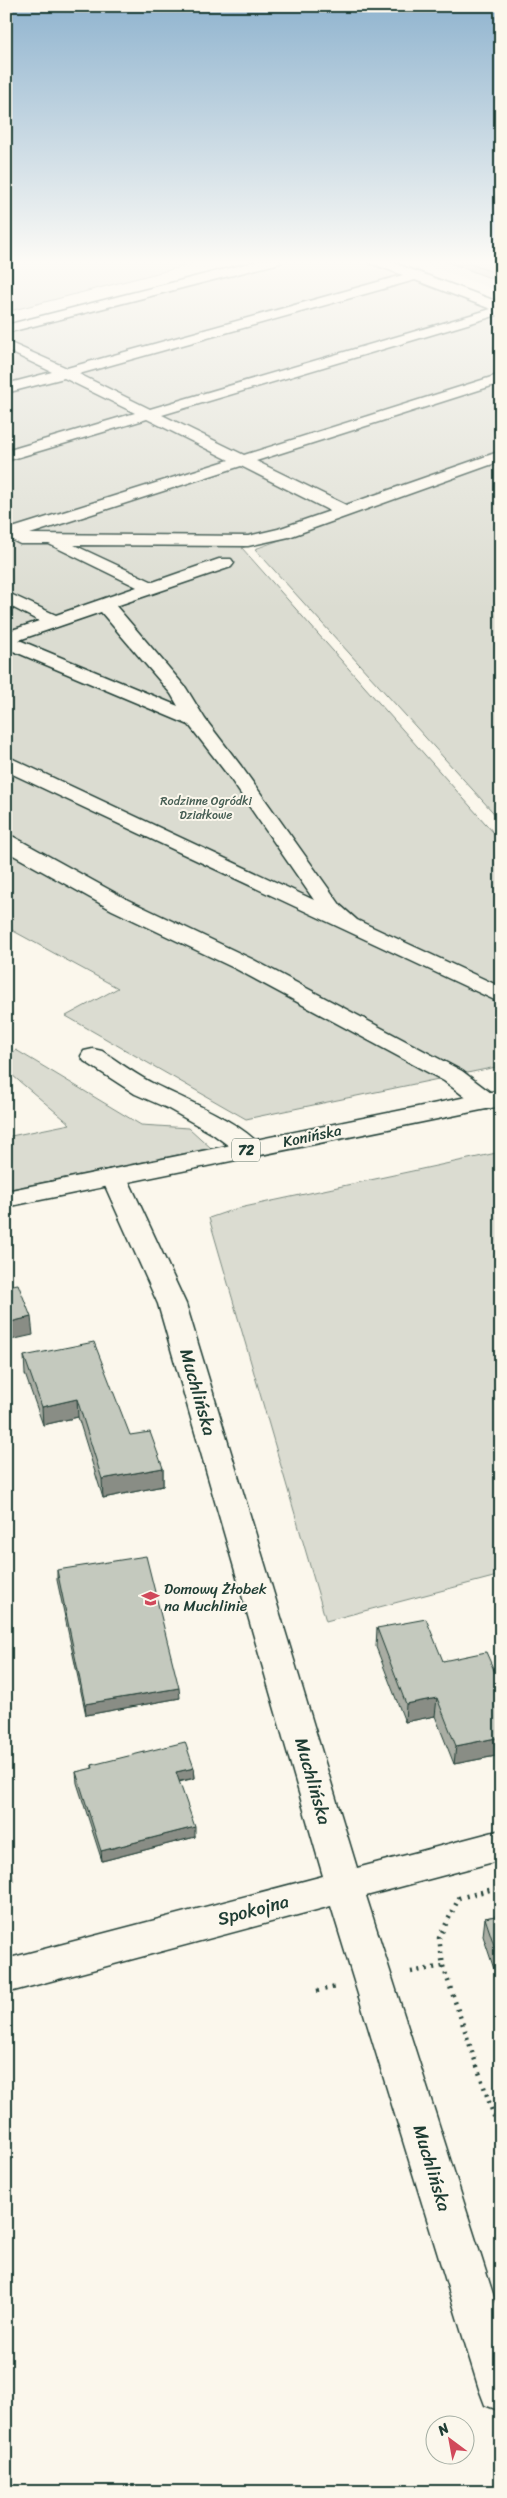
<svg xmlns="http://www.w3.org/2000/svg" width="507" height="2498" viewBox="0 0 507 2498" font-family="Sriracha,sans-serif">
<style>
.built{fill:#eae9de}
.green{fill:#dbdcd1;stroke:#7d8c82}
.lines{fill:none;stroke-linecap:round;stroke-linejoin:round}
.minor-casing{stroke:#1f3d34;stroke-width:3}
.major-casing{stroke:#1f3d34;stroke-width:3}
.path{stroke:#1f3d34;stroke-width:4.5;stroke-dasharray:2 5.5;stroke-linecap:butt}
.minor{fill:#fbf7ec;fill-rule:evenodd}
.major{fill:#fbf7ec;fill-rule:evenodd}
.wall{fill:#a9ada3;stroke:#1f3d34}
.shaded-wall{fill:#898d85;stroke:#1f3d34}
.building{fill:#c4c9be;stroke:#1f3d34}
.labels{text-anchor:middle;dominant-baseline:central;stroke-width:4;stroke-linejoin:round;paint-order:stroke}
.far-park-label{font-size:12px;fill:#455d53;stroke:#fbf7ec}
.shield{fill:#fbf7ec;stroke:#61756b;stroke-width:1}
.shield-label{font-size:14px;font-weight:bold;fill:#1f3d34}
.street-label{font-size:15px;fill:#1f3d34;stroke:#fbf7ec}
.poi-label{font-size:15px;fill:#1f3d34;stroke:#fbf7ec;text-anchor:start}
.near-street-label{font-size:18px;fill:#1f3d34;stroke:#fbf7ec}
</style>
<rect width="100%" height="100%" fill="#fbf7ec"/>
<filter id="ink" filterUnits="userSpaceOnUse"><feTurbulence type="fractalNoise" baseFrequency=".02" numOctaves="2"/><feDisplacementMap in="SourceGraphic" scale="10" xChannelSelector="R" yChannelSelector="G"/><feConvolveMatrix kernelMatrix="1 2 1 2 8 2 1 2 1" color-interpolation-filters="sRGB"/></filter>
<g filter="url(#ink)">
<!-- built -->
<path class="built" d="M413 260H501V292Z"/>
<!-- green -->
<path class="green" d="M6 260H189L196 263 6 312Z
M269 260H382L501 305V453L242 548 501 841V1066L246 1119 66 1016 118 988 6 927V327Z
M484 466H501V821L255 549Z
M16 1050 141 1125 189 1128 211 1148 6 1190V1137L70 1124 6 1070V1057Z
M501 1152V1575L326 1621 209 1218 235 1209Z"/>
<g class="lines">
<defs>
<path id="minor" d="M261 260H281L280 263 6 333V325Z
M369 260H386L501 303V314L162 415 244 455 501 374V383L256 461 346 505 501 451V461L289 537 248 546 74 545 153 582 219 559H231L234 563 231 567 116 606 186 688 205 719 241 766 341 906 357 920 501 987V1003L6 771V757L13 759 314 900 227 774 189 725 6 648V632L39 621 6 604V592L56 615 137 587 49 544H20L12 540 6 541V530L229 460 147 419 6 461V451L135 413 64 378 6 393V384L52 372 6 350V341L67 368 403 275 370 263ZM415 280 491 309 150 409 79 374ZM241 466 330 511 278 529 248 536 30 534ZM101 612 171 694 178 706 19 640Z
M6 836 14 837 128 900 252 959 462 1071 495 1096 499 1101 495 1106 486 1109 477 1106 444 1081 236 969 112 910 6 851Z
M93 1049 102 1051C119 1062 136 1075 154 1084 183 1099 245 1123 263 1149L259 1155 250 1157 241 1155 213 1134 167 1108 135 1094 84 1061 81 1056 84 1051Z
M114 1169 123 1171 127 1177 186 1304 357 1868 501 1830V1860L366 1896 501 2319V2411L485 2405 479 2389 331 1906 6 1993V1959L323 1876 158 1304 101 1177 105 1171Z"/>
<path id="major" d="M501 1090V1106L6 1207V1191Z"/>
</defs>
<!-- minor casing -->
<use href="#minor" class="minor-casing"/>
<!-- major casing -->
<use href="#major" class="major-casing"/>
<!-- path -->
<path class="path" d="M443 1966 501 2137
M411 1972 443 1966 439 1938 459 1898 501 1887
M317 1991 336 1987"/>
<!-- minor -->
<use href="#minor" class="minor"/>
<!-- major -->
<use href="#major" class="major"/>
</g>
<!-- wall -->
<path class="wall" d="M442 260H501V282Z
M24 1356 130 1435 163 1468V1486L103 1498 78 1417 43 1425 25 1374Z
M57 1570 180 1698 86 1715 57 1580Z
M377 1628 443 1661 501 1686V1755L454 1764 435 1716 405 1722 376 1647Z
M92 1765 194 1768 195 1778 179 1782 195 1837 102 1861 77 1783 76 1772 92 1769Z
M501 1915V1990L483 1936 485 1918Z"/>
<!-- shaded-wall -->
<path class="shaded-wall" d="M31 1317 33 1335 6 1341V1323Z
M77 1399 78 1417 43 1425 42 1407Z
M163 1468V1486L103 1498 102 1479Z
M179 1688 180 1698 86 1715 85 1704Z
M437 1698 435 1716 405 1722 406 1704Z
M501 1737V1755L454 1764 456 1746Z
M194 1768 195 1778 176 1782V1772Z
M195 1827V1837L102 1861 101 1851Z
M12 1871 13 1881 6 1882V1872Z"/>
<!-- building -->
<path class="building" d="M459 260H501V275Z
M18 1284 31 1317 6 1323V1286Z
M94 1342 130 1435 150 1432 163 1468 102 1479 77 1399 42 1407 24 1356Z
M146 1556 179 1688 85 1704 57 1570Z
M426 1619 443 1661 486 1652 501 1686V1737L456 1746 437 1698 406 1704 377 1628Z
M185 1742 194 1768 176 1772 195 1827 101 1851 76 1772 93 1768 92 1765Z
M6 1847 12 1871 6 1872Z
M501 1915V1966L485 1918Z"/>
</g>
<!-- sky -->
<linearGradient id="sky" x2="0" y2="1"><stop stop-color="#90b4cf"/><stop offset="0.43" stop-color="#fdfbf6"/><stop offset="1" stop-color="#fdfbf6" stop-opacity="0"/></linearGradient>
<rect width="507" height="610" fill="url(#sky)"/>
<!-- icons -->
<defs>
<symbol id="school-bare" viewBox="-9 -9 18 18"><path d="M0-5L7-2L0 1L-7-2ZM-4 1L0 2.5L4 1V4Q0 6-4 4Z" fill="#d1495b" stroke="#fbf7ec" stroke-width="2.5" paint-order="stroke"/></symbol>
</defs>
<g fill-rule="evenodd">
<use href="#school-bare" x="138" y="1586" width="25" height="25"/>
</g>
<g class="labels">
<!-- far-park labels -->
<g class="far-park-label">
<text x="206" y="801">Rodzinne Ogródki<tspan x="206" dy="14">Działkowe</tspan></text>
</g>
<!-- shield labels -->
<rect class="shield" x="232" y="1138.5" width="28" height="23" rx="4"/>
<g class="shield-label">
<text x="246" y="1150">72</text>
</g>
<!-- street labels -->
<g class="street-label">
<text transform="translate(312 1136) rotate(-12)">Konińska</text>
</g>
<!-- poi labels -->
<g class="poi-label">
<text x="164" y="1589">Domowy Żłobek<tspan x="164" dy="17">na Muchlinie</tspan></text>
</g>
<!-- near-street labels -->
<g class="near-street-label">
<text transform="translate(198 1392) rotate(74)">Muchlińska</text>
<text transform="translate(313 1781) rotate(74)">Muchlińska</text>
<text transform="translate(253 1910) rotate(-15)">Spokojna</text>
<text transform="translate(432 2168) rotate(73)">Muchlińska</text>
</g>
</g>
<!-- margin -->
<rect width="507" height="2498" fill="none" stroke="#fbf7ec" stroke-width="25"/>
<rect x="12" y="12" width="482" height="2473" fill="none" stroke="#1f3d34" stroke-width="2" filter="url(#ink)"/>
<!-- north arrow -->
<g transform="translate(450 2440) rotate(328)"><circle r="24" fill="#fbf7ec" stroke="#a3ada2"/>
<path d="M0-4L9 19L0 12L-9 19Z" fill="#d1495b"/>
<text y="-8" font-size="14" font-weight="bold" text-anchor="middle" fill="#1f3d34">N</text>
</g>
</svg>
